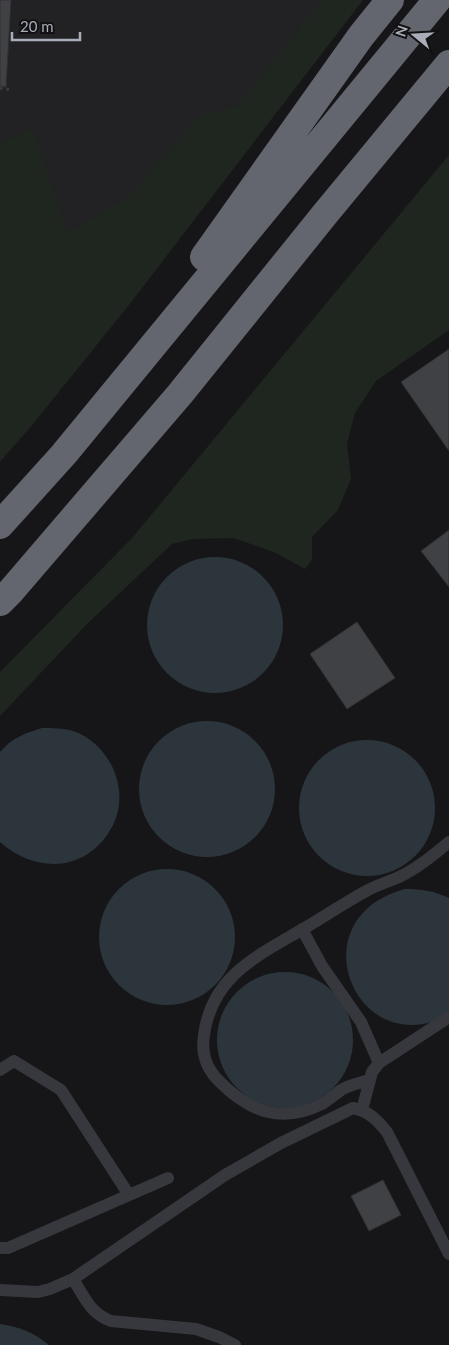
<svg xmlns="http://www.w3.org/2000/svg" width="449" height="1345" viewBox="0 0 449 1345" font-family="Lato,sans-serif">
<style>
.built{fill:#222225}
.green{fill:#1e261f}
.water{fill:#2c353c}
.building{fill:#404145;stroke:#303034}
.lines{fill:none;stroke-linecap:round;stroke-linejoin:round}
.path{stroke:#3d3f44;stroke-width:3;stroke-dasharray:2.5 4;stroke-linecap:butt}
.service{stroke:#37383d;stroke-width:12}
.motorway{stroke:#63666e;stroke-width:28}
</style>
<rect width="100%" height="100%" fill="#161618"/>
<!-- built -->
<path class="built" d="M0 0H338L0 396Z"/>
<!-- green -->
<path class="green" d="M322 0H363L129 305 33 424 0 462V157L2 142 32 128 67 233 129 196 201 114 236 107Z
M449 155V330L376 381 355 413 347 444 351 479 338 510 312 537V560L305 569 274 552 233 538 193 539 172 544 88 623 0 716V672L132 538Z"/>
<!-- water -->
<path class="water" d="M147 625a68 68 0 1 1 136 0a68 68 0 1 1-136 0Z
M139 789a68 68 0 1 1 136 0a68 68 0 1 1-136 0Z
M42 728C52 728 63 728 73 731 109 743 131 789 113 825 89 872 37 875 0 842V752C12 738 25 733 42 728Z
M299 808a68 68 0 1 1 136 0a68 68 0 1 1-136 0Z
M99 937a68 68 0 1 1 136 0a68 68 0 1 1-136 0Z
M405 889C422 889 434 891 449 898V1015C355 1064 296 918 405 889Z
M217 1040a68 68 0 1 1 136 0a68 68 0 1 1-136 0Z
M0 1324C19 1327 34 1332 49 1345H0Z"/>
<!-- building -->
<path class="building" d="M0 0H11L6 87 0 86Z
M449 349V451L401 382Z
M449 530V587L421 551Z
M357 622 395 678 347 709 310 654Z
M383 1180 401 1215 369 1231 351 1196Z"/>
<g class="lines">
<!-- path -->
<path class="path" d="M0 88 12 90"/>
<!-- service -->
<path class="service" d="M302 929 322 966 361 1022 379 1063
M0 1070 14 1061 61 1090 129 1195
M369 1080C360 1083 349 1085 341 1090 334 1095 329 1100 322 1104 282 1124 250 1112 220 1082 206 1069 201 1054 204 1035 212 976 257 956 303 929 325 916 346 902 368 890 379 884 392 881 403 875 419 867 435 854 449 842
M362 1110 372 1072 379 1063 449 1017
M0 1248H8L168 1178
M73 1279C85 1298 90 1313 111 1321L196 1329 219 1337 235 1345
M0 1290 38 1292 50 1289 73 1279 225 1175 281 1143 353 1108C369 1111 378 1121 387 1132L449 1254"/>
<!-- motorway -->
<path class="motorway" d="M204 257 361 36 390 0
M0 525 64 454 437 0
M0 602 11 591 180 394 325 214 449 64"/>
</g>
<!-- north arrow -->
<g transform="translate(414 35) rotate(288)" stroke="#111113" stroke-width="4" paint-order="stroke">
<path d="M0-4L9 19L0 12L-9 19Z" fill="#a8adb8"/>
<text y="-8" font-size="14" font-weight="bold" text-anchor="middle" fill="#a8adb8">N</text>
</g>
<!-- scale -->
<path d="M12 32v8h68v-8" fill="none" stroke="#a8adb8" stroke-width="2.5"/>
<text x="20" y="32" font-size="15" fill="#a8adb8" stroke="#111113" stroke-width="4" paint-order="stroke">20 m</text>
</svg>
